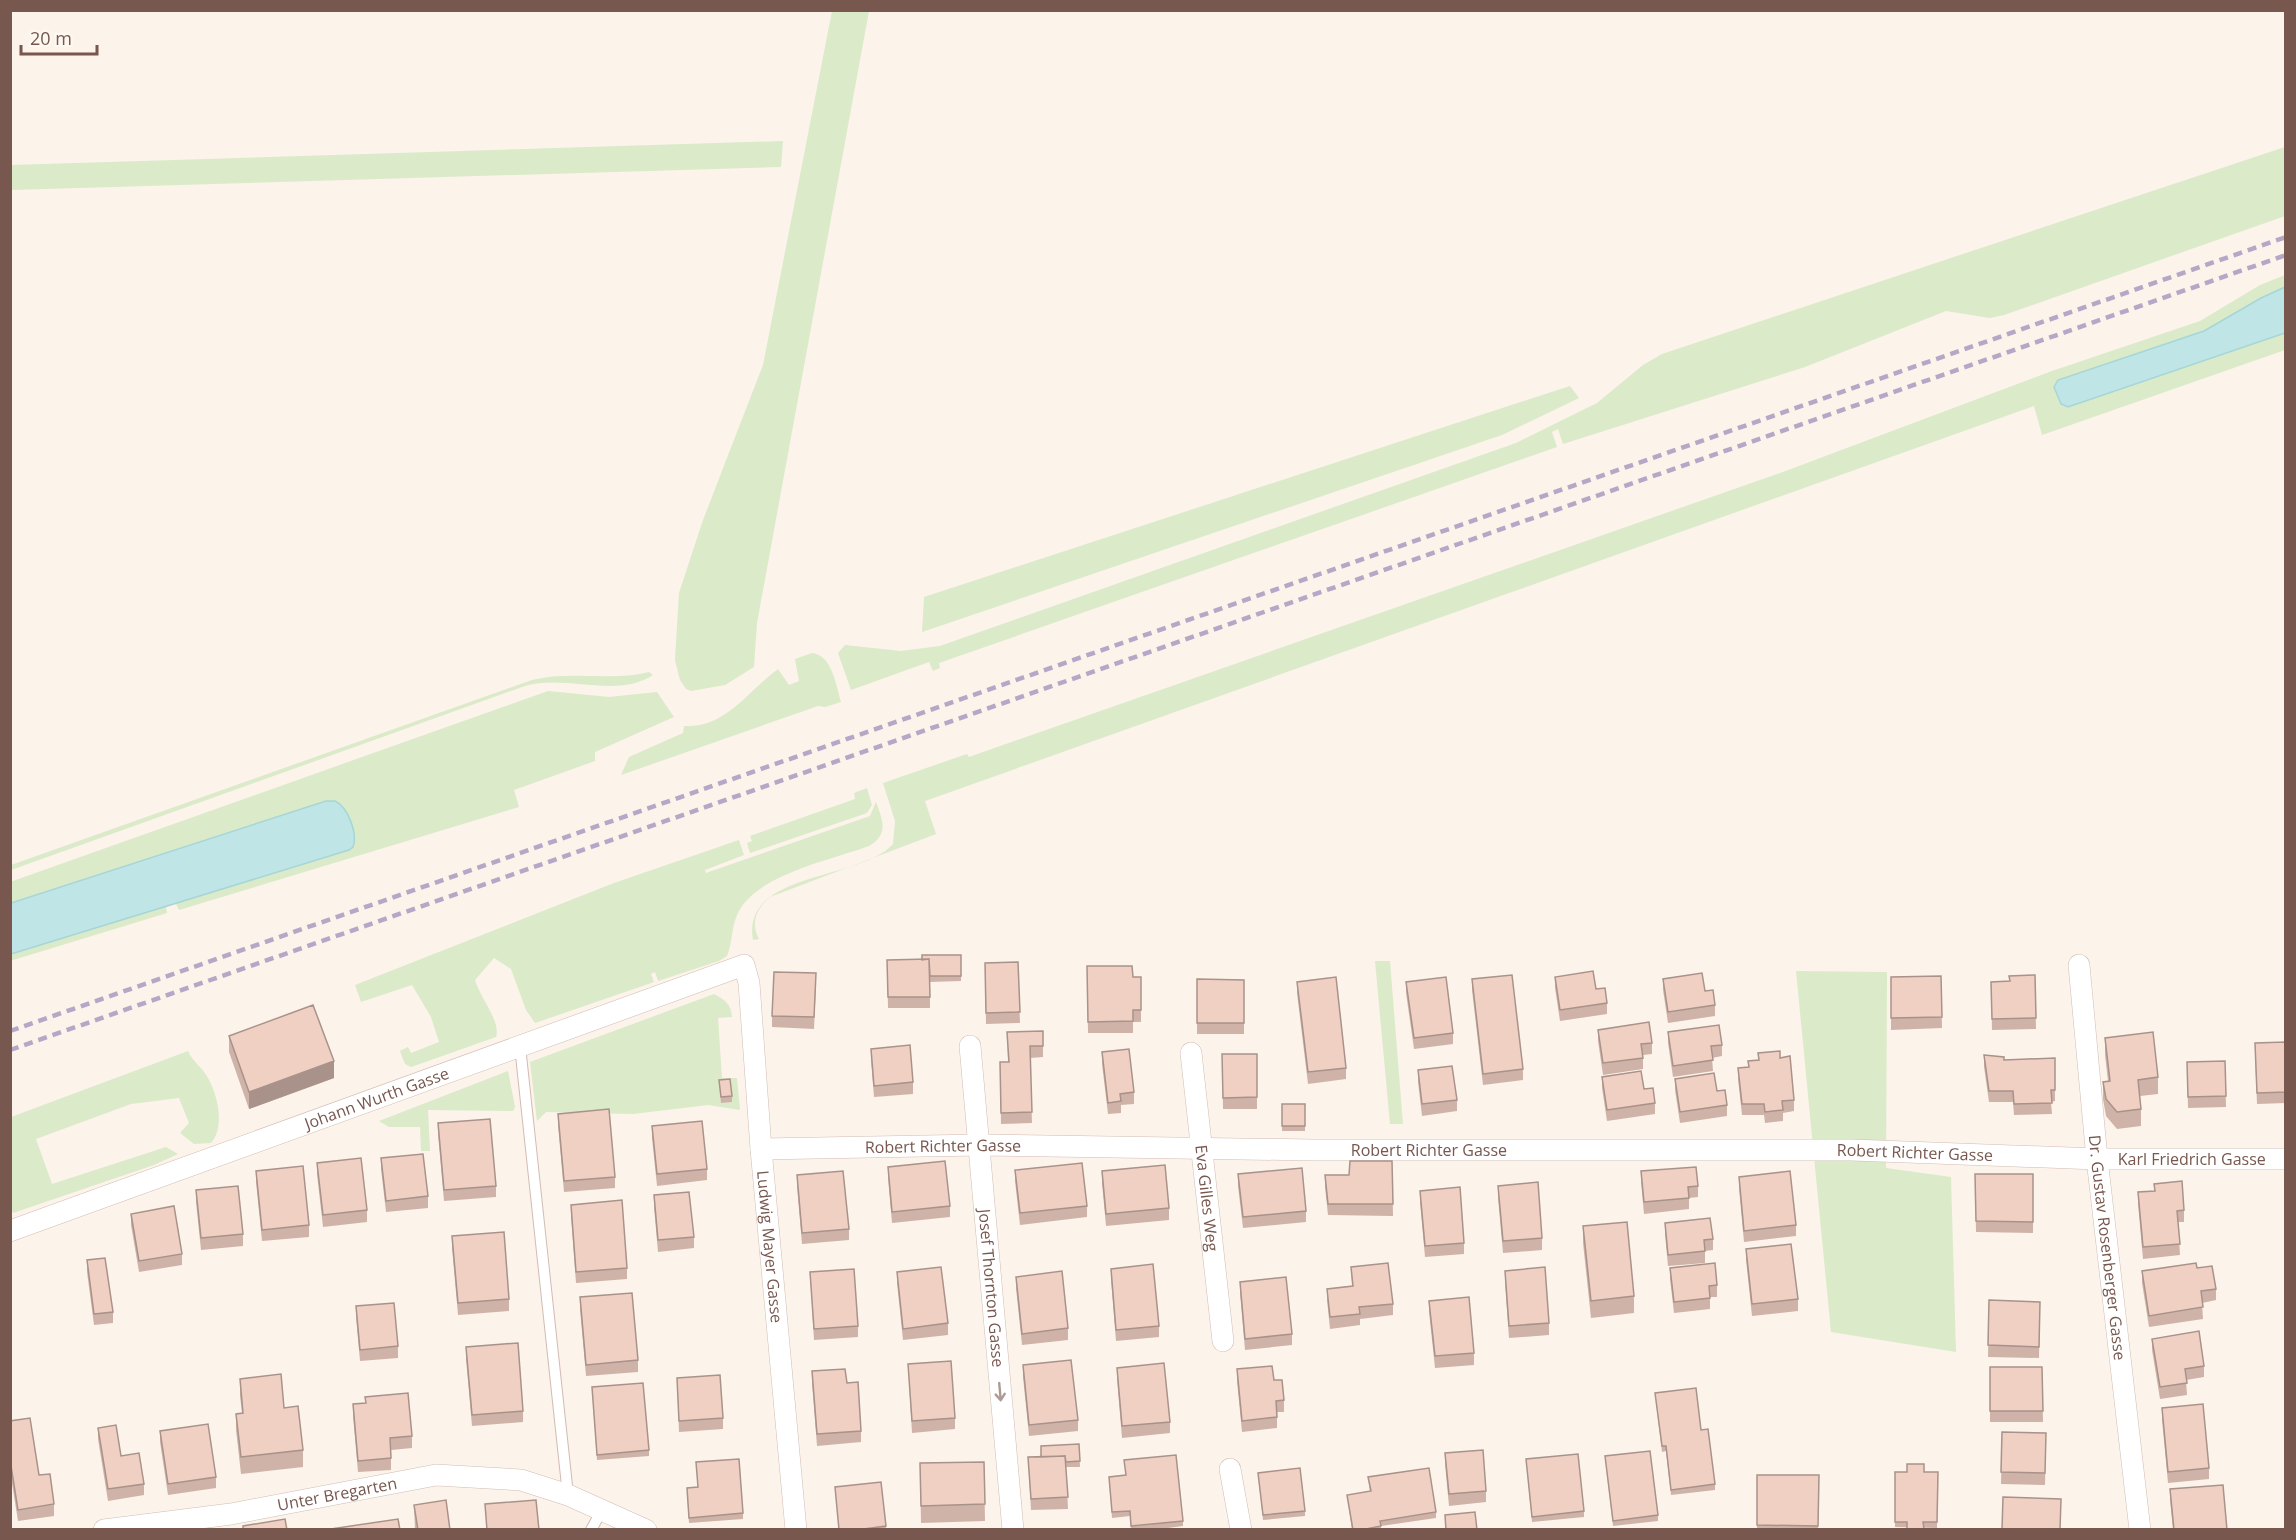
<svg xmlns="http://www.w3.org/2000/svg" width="2296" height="1540" viewBox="0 0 2296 1540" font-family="'Open Sans',sans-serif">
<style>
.green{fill:#dbeac9}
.water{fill:#bfe5e6;stroke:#a6d6d7;stroke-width:1.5}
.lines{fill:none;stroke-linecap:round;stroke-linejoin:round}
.lane-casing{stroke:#d1bcb3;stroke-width:12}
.street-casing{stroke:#d1bcb3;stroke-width:22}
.lane{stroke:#fff;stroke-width:10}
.street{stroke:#fff;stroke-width:21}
.rail{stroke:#b5a8c7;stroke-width:4.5;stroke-dasharray:9 6;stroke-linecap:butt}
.wall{fill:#cfb3a9}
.shaded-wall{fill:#a99289}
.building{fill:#f1d0c4;stroke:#a99289;stroke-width:1.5}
.oneway{stroke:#ad9a95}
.labels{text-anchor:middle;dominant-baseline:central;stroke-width:4.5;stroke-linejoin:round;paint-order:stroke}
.street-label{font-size:16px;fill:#77574e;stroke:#fef8f2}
</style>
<rect width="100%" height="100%" fill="#fcf3eb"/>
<!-- green -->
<path class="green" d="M832 11H869L757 623 754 667 725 685 691 691 686 689 680 680 675 660 679 593 703 520 763 365Z
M783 141 781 167 11 190V165Z
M2285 147V216L2004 315 1990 318 1946 311 1805 367 1563 444 1558 429 1552 432 1557 447 939 663 940 668 933 671 929 662 851 690 838 653 845 645 901 651 940 646 1516 443 1597 403 1643 365 1662 354Z
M2285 275V350L2042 435 2034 406 925 801 936 834 770 897C757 908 750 923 759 939L753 940C741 871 860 881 893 844L895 821 883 783 967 754 969 757 1783 472 2052 371 2200 321 2260 285Z
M1570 386 1579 398 1502 435 922 632 924 597Z
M812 653C832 655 836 685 841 702L825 707 818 706 621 775 629 757 683 733 684 726C725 729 748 691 778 669L789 685 799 681 795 659Z
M649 672 653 675C616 699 566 674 525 686L11 870V865L532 680C571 670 610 682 649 672Z
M548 691 609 697 657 692 674 717 595 752V761L514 790 519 807 179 910 176 904 166 907 167 913 10 961V882Z
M867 788 872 805 867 813 750 853 747 843 752 841 750 836 855 799 854 793Z
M876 802C883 821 889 834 869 846 831 860 759 874 739 911 731 925 733 942 727 956L719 961 658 981 655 972 651 974 654 982 535 1023 526 1010 511 969 494 958 475 980C480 998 501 1021 496 1037L411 1067 405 1064 400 1051 408 1047 411 1053 439 1042 431 1017 412 985 361 1002 355 985 614 883 739 840 744 855 705 870 706 873 870 816Z
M1375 961H1390L1403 1124H1390Z
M1796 971 1887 972 1886 1168 1951 1177 1956 1352 1831 1332Z
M714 994C725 1000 731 1004 732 1017L718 1018 722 1078H737L740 1110 708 1105 633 1114 546 1112 537 1121 530 1062Z
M188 1051C193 1062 203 1068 208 1078 218 1096 225 1127 211 1143L194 1144 180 1133 189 1123 179 1098 131 1104 36 1139 52 1184 166 1147 178 1154 154 1165 13 1213 10 1205 11 1117Z
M508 1071 515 1107 513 1111 428 1110 430 1151H421L420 1127H389L379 1121Z"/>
<!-- water -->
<path class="water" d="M2285 287V333L2068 407 2061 404 2054 387 2058 380 2204 331 2261 298Z
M326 801H335C348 807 358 834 353 847L349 850 11 954V903Z"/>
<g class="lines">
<defs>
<path id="lane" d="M520 1046 568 1495
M591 1530 602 1510"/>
<g id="street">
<path id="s1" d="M2079 965 2097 1159 2140 1530"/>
<path id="s2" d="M970 1046 1013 1530"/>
<path id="s3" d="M1191 1053 1223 1341"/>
<path id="s4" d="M761 1149 979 1145 1312 1150H1852L2097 1159H2286"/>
<path id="s5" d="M10 1231 744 965 749 983 761 1149 796 1530"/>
<path d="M1230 1469 1241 1530"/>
<path id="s6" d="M104 1530 231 1514 436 1475 521 1480 568 1495 646 1530"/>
</g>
</defs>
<!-- lane casing -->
<use href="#lane" class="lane-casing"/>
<!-- street casing -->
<use href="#street" class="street-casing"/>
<!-- lane -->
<use href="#lane" class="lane"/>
<!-- street -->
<use href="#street" class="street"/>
<!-- rail -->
<path class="rail" d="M10 1031 2286 237
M10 1050 2286 255"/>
</g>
<!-- wall -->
<path class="wall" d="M961 955V981L930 982V1008H888L887 960H922Z
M1018 962 1020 1023 986 1024 985 963Z
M1087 966 1133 977H1141V1022H1133V1033H1088Z
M2035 975 2036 1029 1992 1030 1991 982 2010 981Z
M1941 976 1942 1028 1891 1030V977Z
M1555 977 1596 989 1607 1003V1014L1560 1021 1555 988Z
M1197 979 1244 980V1034H1197Z
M1472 979 1523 1069V1080L1483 1085 1472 990Z
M1663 979 1715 1005V1016L1668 1023 1663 990Z
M1297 982 1346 1068V1079L1308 1084 1297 993Z
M1406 982 1453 1033V1044L1414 1049 1406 993Z
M816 985 814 1029 772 1027V1016Z
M1598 1030 1652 1043V1054L1643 1055V1069L1603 1075 1598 1041Z
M1043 1031V1057L1030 1058 1032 1123 1001 1124 1000 1062H1008L1007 1032Z
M1668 1032 1722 1045V1056L1712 1058 1713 1071 1673 1077 1668 1043Z
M229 1036 334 1078 249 1109 229 1052Z
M2105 1038 2158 1077V1094L2140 1096 2141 1109V1126L2117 1129 2106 1116 2103 1099V1082L2108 1081 2105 1055Z
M2286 1042V1103L2257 1104 2255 1054Z
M871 1049 913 1082V1094L874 1097 871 1060Z
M1102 1052 1134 1092V1104L1121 1105V1113L1108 1114 1102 1064Z
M1758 1053 1780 1058 1794 1100V1111L1783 1113V1121L1765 1123 1764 1115H1742L1738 1079V1068L1748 1067V1061L1758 1060Z
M1222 1054H1257V1109H1223Z
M1984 1055 2004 1060 2055 1058V1101L2051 1102 2052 1114 2014 1115 2013 1102H1989L1984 1067Z
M2225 1061 2226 1107 2188 1108 2187 1062Z
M1418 1070 1457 1100V1111L1422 1116 1418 1082Z
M1602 1077 1644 1089 1655 1103V1114L1607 1121 1602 1088Z
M1675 1079 1727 1105V1116L1680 1123 1675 1090Z
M719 1080 732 1096V1102L721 1103Z
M1282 1104H1305V1131H1282Z
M558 1114 615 1177V1188L564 1192 558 1125Z
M438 1123 496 1186V1197L444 1201 438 1134Z
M652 1126 707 1169V1180L657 1186 652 1138Z
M381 1158 428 1196V1208L386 1212 381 1169Z
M1392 1161 1393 1216 1328 1215 1325 1187V1175H1349Z
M317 1163 367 1210V1222L323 1227 317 1174Z
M888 1167 950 1206V1217L892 1223 888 1178Z
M1015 1170 1087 1206V1217L1020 1225 1015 1181Z
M256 1171 309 1225V1237L262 1241 256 1182Z
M1102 1171 1169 1208V1220L1106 1226 1102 1183Z
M1641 1171 1698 1186V1197L1689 1198V1209L1644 1214 1641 1182Z
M1238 1174 1306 1211V1222L1243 1228 1238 1186Z
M1975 1174H2033V1233L1976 1232Z
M797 1175 849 1229V1240L802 1244 797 1186Z
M1739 1177 1796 1225V1236L1744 1242 1739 1188Z
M2154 1184 2184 1210V1222H2178L2180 1255 2143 1259 2138 1204V1192L2154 1191Z
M1498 1186 1542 1238V1250L1503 1253 1498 1198Z
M196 1190 243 1234V1246L201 1250 196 1202Z
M1420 1191 1464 1243V1254L1425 1257 1420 1202Z
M654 1195 694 1237V1248L658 1252 654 1207Z
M571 1205 627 1268V1279L576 1283 571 1216Z
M131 1214 182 1254V1265L139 1272 131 1225Z
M1665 1223 1713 1239V1250L1705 1251V1263L1668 1266 1665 1234Z
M1583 1226 1634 1296V1313L1591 1318 1583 1243Z
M452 1236 509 1299V1311L458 1315 452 1248Z
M1746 1249 1798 1299V1311L1752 1316 1746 1260Z
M87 1260 113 1312V1323L94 1325 87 1272Z
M1351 1267 1393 1304V1315L1360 1319V1325L1330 1329 1327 1300V1289L1352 1286Z
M1670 1268 1717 1285V1297H1710V1309L1674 1313 1670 1279Z
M2197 1268 2216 1289V1300L2202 1303 2203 1319 2149 1327 2142 1283V1271Z
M1111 1269 1159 1326V1337L1116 1341 1111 1280Z
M1505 1271 1549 1323V1335L1509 1338 1505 1283Z
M810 1272 858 1326V1337L814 1340Z
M897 1272 948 1323V1335L903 1340 897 1283Z
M1016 1277 1068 1328V1340L1022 1345 1016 1288Z
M1240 1282 1292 1334V1345L1245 1350 1240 1293Z
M580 1297 638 1360V1372L586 1376 580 1309Z
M1989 1300 2040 1302 2039 1358 1988 1357Z
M1429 1301 1474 1353V1365L1435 1368 1429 1312Z
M356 1306 398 1346V1358L360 1361 356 1317Z
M2152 1339 2204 1366V1377L2186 1380 2187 1395 2160 1399 2152 1350Z
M466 1347 523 1411V1422L472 1426 466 1359Z
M908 1364 955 1418V1429L912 1433Z
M1023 1365 1078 1420V1431L1029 1436 1023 1377Z
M1990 1367H2042L2043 1422H1990Z
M1117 1368 1170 1422V1433L1122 1438 1117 1379Z
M1237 1369 1274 1380 1284 1400V1412H1277V1428L1242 1432 1237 1381Z
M812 1371 861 1431V1442L817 1446 812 1383Z
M677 1378 723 1418V1429L679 1432Z
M240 1379 284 1408 303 1450V1467L241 1474 236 1430V1414L242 1413 240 1396Z
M592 1387 649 1450V1456L597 1460Z
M1655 1393 1715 1484V1490L1671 1495 1666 1451 1662 1452Z
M353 1404 412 1436V1448L391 1450V1470L358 1472 353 1416Z
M2162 1408 2209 1468V1479L2168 1483 2162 1420Z
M10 1421 54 1504V1516L18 1521 10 1471Z
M98 1428 144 1484V1495L108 1501 98 1439Z
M160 1431 216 1477V1488L168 1495 160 1442Z
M2002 1432 2046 1433 2045 1485 2001 1484Z
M1079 1444 1080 1467H1066L1068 1509 1031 1510 1028 1457H1041Z
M1445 1453 1486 1491V1502L1449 1506 1445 1464Z
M1605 1456 1658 1515V1521L1613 1526Z
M1526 1459 1584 1511V1517L1532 1522Z
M1124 1460 1183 1521V1526L1153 1530H1131L1130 1516 1112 1518 1109 1477 1126 1475Z
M984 1462 985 1521 921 1523 920 1463Z
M1895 1472H1938L1937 1528 1895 1527Z
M1258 1473 1305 1511V1516L1263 1520Z
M1757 1475H1819L1818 1530H1757Z
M1368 1477 1436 1512V1518L1381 1526V1530H1352L1347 1495 1370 1492Z
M835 1487 886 1526V1530H839Z
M2170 1489 2227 1530H2173L2170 1500Z
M687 1493 743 1513V1519L689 1523Z
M414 1505 450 1530H415Z"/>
<!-- shaded-wall -->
<path class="shaded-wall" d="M334 1061V1078L249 1109V1092Z"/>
<!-- building -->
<path class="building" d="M922 955H961V976H930L929 959 922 960Z
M929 959 930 997H888L887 960Z
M1018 962 1020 1012 986 1013 985 963Z
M1087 966H1132L1133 977H1141V1010H1133V1021L1088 1022Z
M1593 971 1596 989 1605 988 1607 1003 1560 1010 1555 977Z
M774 972 816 973 814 1017 772 1016Z
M1702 973 1705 991 1713 990 1715 1005 1668 1012 1663 979Z
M1512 975 1523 1069 1483 1074 1472 979Z
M2035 975 2036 1018 1992 1019 1991 982 2010 981 2009 976Z
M1941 976 1942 1017 1891 1018V977Z
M1336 977 1346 1068 1308 1072 1297 982Z
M1446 977 1453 1033 1414 1038 1406 982Z
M1197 979 1244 980V1023H1197Z
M313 1005 334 1061 249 1092 229 1036Z
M1649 1022 1652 1043 1641 1044 1643 1058 1603 1063 1598 1030Z
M1719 1025 1722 1045 1711 1046 1713 1060 1673 1066 1668 1032Z
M1043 1031V1046H1030L1032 1112 1001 1113 1000 1062H1009L1007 1032Z
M2153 1032 2158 1077 2138 1080 2141 1109 2117 1112 2106 1099 2103 1082 2110 1081 2105 1038Z
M2286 1042V1092L2257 1093 2255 1043Z
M910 1045 913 1082 874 1086 871 1049Z
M1129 1049 1134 1092 1120 1094 1121 1101 1108 1103 1102 1052Z
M1780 1051V1058L1790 1056 1794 1100 1782 1101 1783 1110 1765 1112 1764 1104H1742L1738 1068 1749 1067 1748 1061 1759 1060 1758 1053Z
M1222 1054H1257V1097L1223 1098Z
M1984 1055 2004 1057V1060L2055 1058V1090H2051L2052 1103 2014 1104 2013 1091H1989Z
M2225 1061 2226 1096 2188 1097 2187 1062Z
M1452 1066 1457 1100 1422 1104 1418 1070Z
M1641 1071 1644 1089 1653 1088 1655 1103 1607 1110 1602 1077Z
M1714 1073 1717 1091 1725 1090 1727 1105 1680 1112 1675 1079Z
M730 1079 732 1096 721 1097 719 1080Z
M1282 1104H1305V1126H1282Z
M609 1109 615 1177 564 1181 558 1114Z
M490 1119 496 1186 444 1190 438 1123Z
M702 1121 707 1169 657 1174 652 1126Z
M423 1154 428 1196 386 1201 381 1158Z
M361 1158 367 1210 323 1215 317 1163Z
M945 1161 950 1206 892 1212 888 1167Z
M1350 1161H1392L1393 1204H1328L1325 1175H1349Z
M1082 1163 1087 1206 1020 1213 1015 1170Z
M1165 1165 1169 1208 1106 1214 1102 1171Z
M303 1166 309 1225 262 1230 256 1171Z
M1696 1167 1698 1186 1688 1187 1689 1198 1644 1202 1641 1171Z
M1302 1168 1306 1211 1243 1217 1238 1174Z
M843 1171 849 1229 802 1233 797 1175Z
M1790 1171 1796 1225 1744 1231 1739 1177Z
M1975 1174H2033V1222L1976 1221Z
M2182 1181 2184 1210 2177 1211 2180 1244 2143 1247 2138 1192 2155 1191 2154 1184Z
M1538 1182 1542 1238 1503 1241 1498 1186Z
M238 1186 243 1234 201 1238 196 1190Z
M1460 1187 1464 1243 1425 1246 1420 1191Z
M689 1192 694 1237 658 1240 654 1195Z
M622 1200 627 1268 576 1272 571 1205Z
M174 1206 182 1254 139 1261 131 1214Z
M1710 1218 1713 1239 1704 1240 1705 1251 1668 1255 1665 1223Z
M1627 1222 1634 1296 1591 1301 1583 1226Z
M504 1232 509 1299 458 1303 452 1236Z
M1791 1244 1798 1299 1752 1304 1746 1249Z
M105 1258 113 1312 94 1314 87 1260Z
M1388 1263 1393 1304 1359 1307 1360 1314 1330 1317 1327 1289 1353 1286 1351 1267Z
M1715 1263 1717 1285 1709 1286 1710 1298 1674 1302 1670 1268Z
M2196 1263 2197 1268 2212 1266 2216 1289 2201 1291 2203 1307 2149 1316 2142 1271Z
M1153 1264 1159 1326 1116 1330 1111 1269Z
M941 1267 948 1323 903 1329 897 1272Z
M1545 1267 1549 1323 1509 1326 1505 1271Z
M854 1269 858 1326 814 1329 810 1272Z
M1062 1271 1068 1328 1022 1334 1016 1277Z
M1286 1277 1292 1334 1245 1339 1240 1282Z
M632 1293 638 1360 586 1365 580 1297Z
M1469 1297 1474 1353 1435 1356 1429 1301Z
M1989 1300 2040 1302 2039 1347 1988 1345Z
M394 1303 398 1346 360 1350 356 1306Z
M2199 1331 2204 1366 2185 1369 2187 1383 2160 1387 2152 1339Z
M518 1343 523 1411 472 1415 466 1347Z
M1071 1360 1078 1420 1029 1425 1023 1365Z
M951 1361 955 1418 912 1421 908 1364Z
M1164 1363 1170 1422 1122 1426 1117 1368Z
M1272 1366 1274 1380H1282L1284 1400 1276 1401 1277 1417 1242 1421 1237 1369Z
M1990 1367H2042L2043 1411H1990Z
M845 1369 847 1383 858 1382 861 1431 817 1434 812 1371Z
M281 1374 284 1408 298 1406 303 1450 241 1457 236 1414 243 1413 240 1379Z
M720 1375 723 1418 679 1421 677 1378Z
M643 1383 649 1450 597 1455 592 1387Z
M1696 1388 1701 1430 1708 1429 1715 1484 1671 1490 1666 1446H1662L1655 1393Z
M408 1393 412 1436 390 1438 391 1458 358 1461 353 1404 366 1403 365 1397Z
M2203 1404 2209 1468 2168 1472 2162 1408Z
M30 1418 39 1475 50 1474 54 1504 18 1510 10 1459V1421Z
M208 1424 216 1477 168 1484 160 1431Z
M116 1425 121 1456 139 1453 144 1484 108 1489 98 1428Z
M2002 1432 2046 1433 2045 1473 2001 1472Z
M1079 1444 1080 1461 1066 1462 1065 1456 1041 1457V1446Z
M1483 1450 1486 1491 1449 1494 1445 1453Z
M1650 1451 1658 1515 1613 1521 1605 1456Z
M1578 1454 1584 1511 1532 1517 1526 1459Z
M1176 1455 1183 1521 1131 1526 1130 1511 1112 1512 1109 1477 1126 1475 1124 1460Z
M1065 1456 1068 1497 1031 1499 1028 1457Z
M739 1459 743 1513 689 1518 687 1488 698 1487 696 1462Z
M984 1462 985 1504 921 1506 920 1463Z
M1907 1464H1924V1472H1938L1937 1522H1923L1924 1529H1907V1522H1895V1472H1907Z
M1300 1468 1305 1511 1263 1515 1258 1473Z
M1429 1468 1436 1512 1380 1521 1381 1526 1361 1530H1353L1347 1495 1371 1491 1368 1477Z
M1757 1475H1819L1818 1526 1757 1525Z
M881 1482 886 1526 856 1530H839L835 1487Z
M2223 1485 2227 1530H2174L2170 1489Z
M2003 1497 2061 1499 2060 1530H2002Z
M446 1500 450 1530H418L414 1505Z
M536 1500 539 1530H487L485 1504Z
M1475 1512 1477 1530H1446L1445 1515Z
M285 1519 287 1530H243V1526Z
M398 1519 400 1530H324Z"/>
<!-- one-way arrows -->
<defs><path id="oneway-shaft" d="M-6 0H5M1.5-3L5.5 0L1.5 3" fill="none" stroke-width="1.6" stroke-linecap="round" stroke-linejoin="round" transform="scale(1.5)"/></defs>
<use class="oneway" href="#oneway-shaft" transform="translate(1000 1392) rotate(85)"/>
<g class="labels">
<!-- street labels -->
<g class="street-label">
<text stroke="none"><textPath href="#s5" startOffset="390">Johann Wurth Gasse</textPath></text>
<text stroke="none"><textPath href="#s4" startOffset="182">Robert Richter Gasse</textPath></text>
<text stroke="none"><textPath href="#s4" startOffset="668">Robert Richter Gasse</textPath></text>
<text stroke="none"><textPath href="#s4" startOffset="1154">Robert Richter Gasse</textPath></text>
<text stroke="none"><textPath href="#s4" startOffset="1431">Karl Friedrich Gasse</textPath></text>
<text stroke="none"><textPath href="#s3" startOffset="146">Eva Gilles Weg</textPath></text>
<text stroke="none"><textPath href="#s5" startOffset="1064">Ludwig Mayer Gasse</textPath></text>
<text stroke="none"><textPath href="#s1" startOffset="284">Dr. Gustav Rosenberger Gasse</textPath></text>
<text stroke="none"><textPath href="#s2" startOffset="243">Josef Thornton Gasse</textPath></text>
<text stroke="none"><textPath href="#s6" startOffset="236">Unter Bregarten</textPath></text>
</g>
</g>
<!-- border -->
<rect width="2296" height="1540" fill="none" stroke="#77574e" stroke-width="24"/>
<!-- scale -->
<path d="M21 45v9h76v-9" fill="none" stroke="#77574e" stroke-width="3"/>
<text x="30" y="45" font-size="18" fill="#77574e" stroke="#fef8f2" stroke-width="4.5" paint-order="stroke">20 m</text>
</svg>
